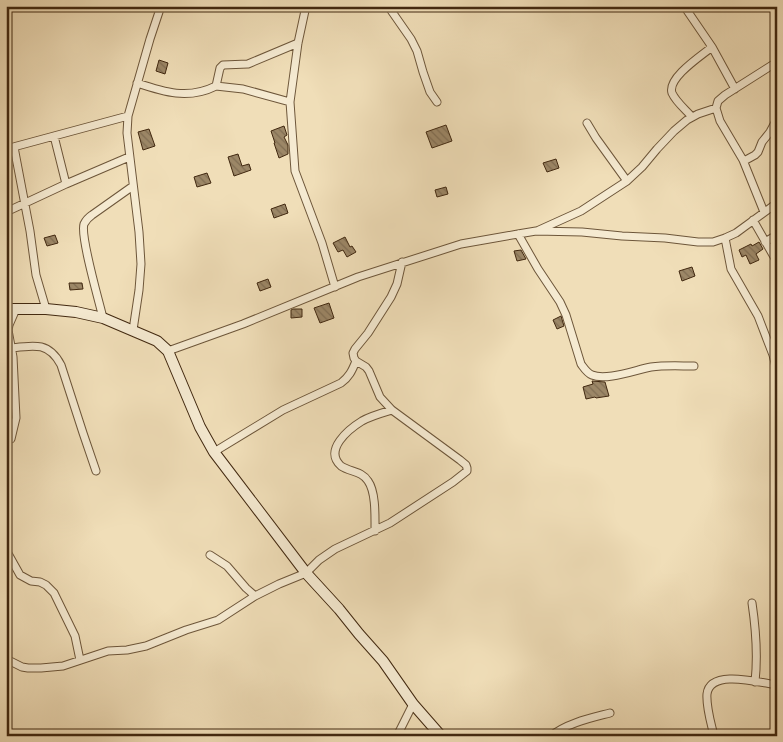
<svg xmlns="http://www.w3.org/2000/svg" width="783" height="742" viewBox="0 0 783 742" font-family="'Libre Caslon Text',serif">
<style>
.building{fill:url(#building-back-hatch);stroke:#412810}
.lines{fill:none;stroke-linecap:round;stroke-linejoin:round}
.street-casing{stroke:#6d563a;stroke-width:9}
.secondary-casing{stroke:#412810;stroke-width:12}
.street{stroke:#f5ead1;stroke-width:7}
.secondary{stroke:#f5ead1;stroke-width:10}
</style>
<defs>
<pattern id="building-back-hatch" width="6" height="6" patternUnits="userSpaceOnUse" patternTransform="scale(1.25)"><rect width="6" height="6" fill="#9c8767"/><path d="M-1 5l2 2M0 0l6 6M5-1l2 2" fill="none" stroke="#816e53"/></pattern>
</defs>
<rect width="100%" height="100%" fill="#f0deb8"/>
<filter id="stains"><feTurbulence type="fractalNoise" baseFrequency=".004" numOctaves="4"/><feColorMatrix values="0 0 0 0 .2 0 0 0 0 .09 0 0 0 0 .02 0 0 0 .5 -.17"/></filter>
<radialGradient id="worn" r=".72"><stop offset=".6" stop-color="#630" stop-opacity="0"/><stop offset="1" stop-color="#630" stop-opacity=".3"/></radialGradient>
<!-- building -->
<path class="building" d="M159 60 168 63 165 74 156 71Z
M446 125 452 141 432 148 426 132Z
M284 126 287 135 284 137 288 145V154L279 158 274 143H275L271 131Z
M149 129 155 146 143 150 138 132Z
M238 154 242 166 249 164 251 170 234 176 228 157Z
M556 159 559 168 547 172 543 163Z
M207 173 211 183 197 187 194 177Z
M446 187 448 194 437 197 435 190Z
M285 204 288 213 274 218 271 209Z
M55 235 58 243 47 246 44 238Z
M345 237 350 247 352 246 356 252 347 257 343 250 338 252 333 243Z
M759 242 763 249 756 254 759 260 750 264 746 255 742 257 739 250 751 244 752 246Z
M521 250 526 259 517 261 514 251Z
M692 267 695 276 682 281 679 271Z
M268 279 271 287 260 291 257 283Z
M69 283H82L83 289 70 290Z
M329 303 334 318 320 323 314 308Z
M293 309H302V317L291 318V310Z
M561 316 564 326 557 329 553 320Z
M592 381 605 382 609 396 596 398 595 397 586 399 583 387 593 384Z"/>
<g class="lines">
<defs>
<path id="street" d="M306 6 298 43 290 102 295 171 322 243 335 287
M388 6 411 39 417 51 423 72 430 92 437 102
M684 6 712 47 735 89
M137 83C164 92 188 100 216 86L220 68 223 65 248 64 298 43
M216 86 243 89 290 102
M692 117C686 110 676 102 672 93 667 78 701 56 712 47
M587 123 596 138 627 181
M54 136 66 184
M14 147 30 231 36 275 46 309
M6 149 128 116
M744 161 755 155 758 152 762 142 770 132 777 119
M6 212 66 184 129 157
M764 212 743 160 720 121 716 108 718 101 725 95 777 62
M753 220 777 262
M539 230 581 211 627 181 642 167 657 149 674 131 687 120 698 114 716 108
M518 234 538 269 560 302 566 315 581 364C584 368 587 373 592 375 606 381 635 370 651 367 665 365 680 366 694 366
M725 238 731 269 758 316 773 355 776 367V390
M765 242 777 235
M103 318C99 301 80 236 84 224 86 220 89 217 92 215L133 186
M133 330 139 290 141 264 139 232 127 133 128 116 150 39 161 6
M12 348C34 345 49 342 61 365L83 433 96 471
M168 351 243 324 358 277 461 244 518 234 536 231 582 232 622 236 665 238 698 242H713L725 238 736 233 777 203
M11 439 16 418 13 357 8 330 9 325 16 309
M214 452 283 410 341 383C349 377 352 371 356 361
M375 531C375 517 376 492 368 481 362 471 350 472 341 466 323 450 349 429 362 421 371 416 382 413 392 410
M6 550 20 575 31 581 40 582 46 585 54 593 75 636 80 660
M210 555 227 566 246 588 255 596
M752 603C756 630 758 655 755 682
M6 659 22 667 28 668H41L63 666 108 651 127 650 146 646 186 630 218 620 255 596 279 584 306 573 319 560 335 549 390 523 453 482 467 471V468L466 465 460 460 392 410 380 397 369 371 366 367 356 361 354 358 353 353 355 349 368 333 391 297 397 284 402 262
M397 736 413 704
M551 736C567 723 591 718 610 713
M714 736C711 723 706 707 707 694 710 668 761 683 777 685"/>
<path id="secondary" d="M6 309H46L76 312 103 318 157 341 168 351 200 427 214 452 306 573 339 609 359 634 383 661 413 704 441 736"/>
</defs>
<!-- street casing -->
<use href="#street" class="street-casing"/>
<!-- secondary casing -->
<use href="#secondary" class="secondary-casing"/>
<!-- street -->
<use href="#street" class="street"/>
<!-- secondary -->
<use href="#secondary" class="secondary"/>
</g>
<!-- margin -->
<rect width="783" height="742" fill="none" stroke="#f0deb8" stroke-width="25"/>
<rect x="8" y="8" width="768" height="727" fill="none" stroke="#412810" stroke-width="2.5"/>
<rect x="12" y="12" width="758" height="717" fill="none" stroke="#412810"/>
<rect width="100%" height="100%" filter="url(#stains)"/>
<rect width="100%" height="100%" fill="url(#worn)"/>
</svg>
